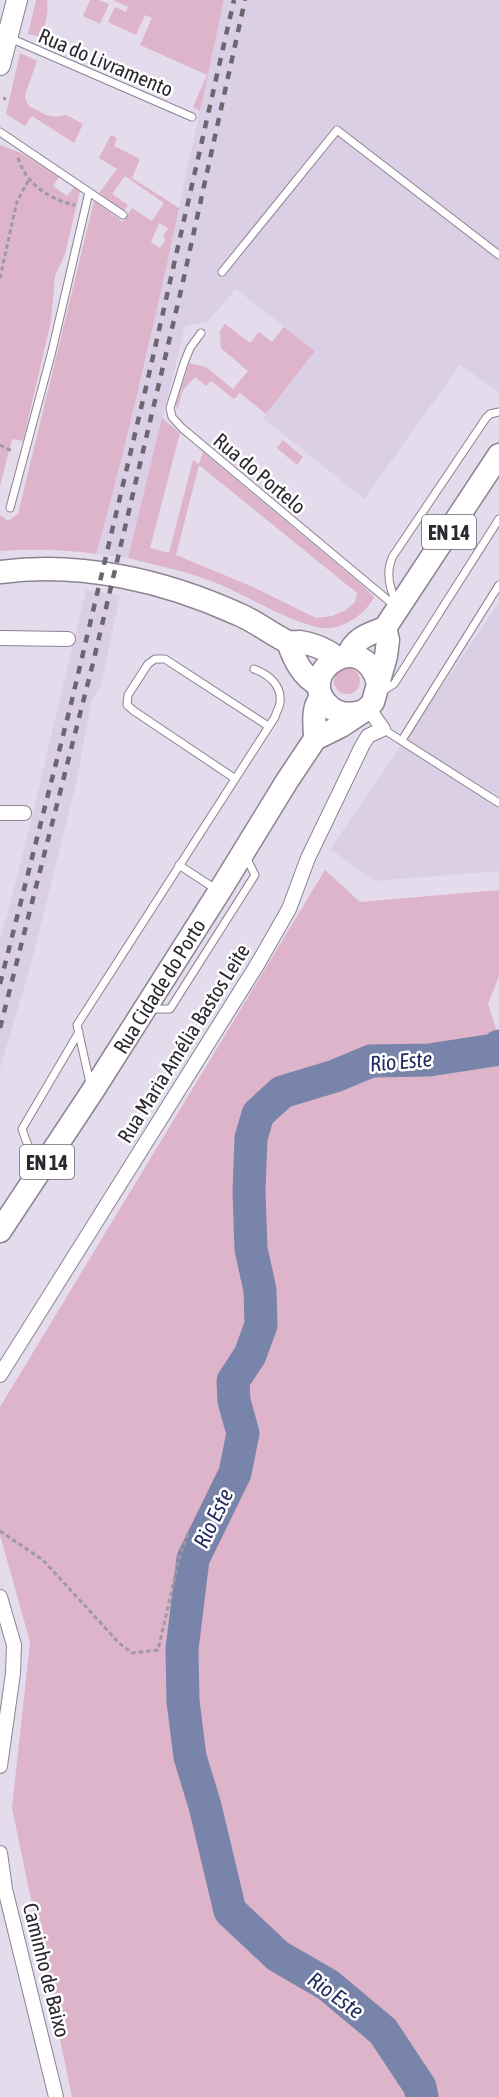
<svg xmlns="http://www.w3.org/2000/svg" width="499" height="2097" viewBox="0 0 499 2097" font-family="'Asap Condensed',sans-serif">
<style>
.built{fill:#dbcfe6}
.green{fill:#ddb4ca;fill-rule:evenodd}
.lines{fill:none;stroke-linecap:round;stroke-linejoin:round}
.river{stroke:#7984ab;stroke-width:33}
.lane-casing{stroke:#8c8393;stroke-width:9}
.street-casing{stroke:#8c8393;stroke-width:16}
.secondary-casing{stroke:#8c8393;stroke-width:22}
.primary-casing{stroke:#8c8393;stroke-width:25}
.path{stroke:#9f98a5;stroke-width:3;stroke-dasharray:4.5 3;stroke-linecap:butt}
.lane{stroke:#fff;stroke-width:7}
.street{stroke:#fff;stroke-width:14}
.secondary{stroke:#fff;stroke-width:20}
.primary{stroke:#fff;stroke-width:22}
.rail{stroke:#6c6671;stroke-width:4.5;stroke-dasharray:8 8;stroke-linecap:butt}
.labels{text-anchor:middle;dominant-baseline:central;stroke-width:5;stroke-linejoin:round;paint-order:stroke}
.shield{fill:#fff;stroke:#6b686d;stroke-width:1.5}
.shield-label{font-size:20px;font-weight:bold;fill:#2c282f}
.street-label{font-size:21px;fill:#2c282f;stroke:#fff}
.water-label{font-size:22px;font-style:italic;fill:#242d60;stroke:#fff}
</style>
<rect width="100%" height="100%" fill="#e4dbec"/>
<!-- built -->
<path class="built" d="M224 0H499V392L460 365 364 499 263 418 315 351 236 289 207 322 185 326 128 558 96 554 143 373Z
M86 590 120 595 101 686 92 699 76 784 33 957 0 1069V941L25 846Z
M499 603V871L374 881 330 849Z"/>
<!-- green -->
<path class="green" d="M36 0H47C49 13 45 25 41 37L28 34Z
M90 0H99L109 4 100 24 83 16Z
M113 0H224L200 111 193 107 207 75 140 45 152 18 145 15 136 35 108 22 115 7 126 12 128 7Z
M20 53 37 61 26 92 25 98 29 106 46 115 56 117 66 115 83 124 74 143 32 116 25 126 6 114Z
M111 135 117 138 114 146 140 159 132 178 179 208C154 324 128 440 96 554 63 549 32 549 0 551V515L8 521 18 514 94 201 123 222 132 208 152 221 164 203 125 176 112 194 128 205 124 211 99 193 117 169 99 158ZM159 223 168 228 163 237 166 239 160 248 151 242Z
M0 145 21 153 59 177 53 186 67 196 74 187 80 191 65 254 55 276 51 321 23 441 12 439 0 486Z
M225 324 250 343 259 332 272 342 284 327 315 351 266 414 240 393 234 399 211 381 206 386 195 377 183 390 177 410 176 405 189 363 206 367 233 389 248 371 221 348 220 331Z
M162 418 180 433 150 548 169 553 193 460 199 464 203 452 362 585 374 597C366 613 349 625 331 628 308 632 245 595 221 585 191 572 159 566 128 558ZM199 465 357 593 355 602 346 610 332 616 316 618 253 587 176 555Z
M283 440 303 457 297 465 277 448Z
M334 681a13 13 0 1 1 26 0a13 13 0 1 1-26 0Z
M325 870 360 902 499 890V976L488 1004 499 1038V2097H72L12 1808 30 1642 0 1535V1407Z"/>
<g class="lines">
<!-- river -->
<path class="river" d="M422 2097 420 2087 383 2031 328 1985 278 1956 230 1911 205 1806 190 1757 183 1701 182 1649 193 1559 235 1473 243 1433 234 1401 233 1381 250 1355 261 1325 260 1290 251 1249 249 1191 251 1138 258 1114 282 1092 335 1076 371 1061 429 1060 494 1050 499 1046"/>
<defs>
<path id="lane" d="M10 38 192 117
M0 132 123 215
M222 272 337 130 499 255
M201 333 190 348 184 363 170 408 172 417 182 428 395 606
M10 508 52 351 89 192
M397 604C389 588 385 572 393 556L486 418 490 414 499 412
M381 692 394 684 499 519
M383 729 499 803
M402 740 499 585
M234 778 134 711 127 705 128 695 148 664 155 659H165L268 726
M179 865 217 890
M150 1009H170L255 875 246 857
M90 1083 77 1025 275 717C276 712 280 707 280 702 282 685 268 674 254 669
M36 1168 22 1129 79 1032"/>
<path id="street" d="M0 638 68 639
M0 813H24
M0 1375 257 965 289 909 308 858 362 746 368 736 383 729 368 708
M0 1597 14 1645 13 1673 0 1766
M0 1853 5 1889 56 2097"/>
<path id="secondary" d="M0 65 17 0"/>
<path id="primary" d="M0 572C81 561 165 581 238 614 255 621 270 633 286 641 290 643 295 642 300 642 314 644 326 649 337 658
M288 642C294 659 302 677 319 685
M348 656C354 638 369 634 385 628L499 455
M360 712C349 715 338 715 329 706 293 674 362 625 378 683
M315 739C315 725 311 707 322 697
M0 1231 92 1092 219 892 287 781 315 739 341 726 368 708 373 702 386 656 388 640 385 628"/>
</defs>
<!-- lane casing -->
<use href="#lane" class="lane-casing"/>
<!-- street casing -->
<use href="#street" class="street-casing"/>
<!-- secondary casing -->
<use href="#secondary" class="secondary-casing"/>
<!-- primary casing -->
<use href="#primary" class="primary-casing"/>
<!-- path -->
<path class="path" d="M3 98 6 99
M18 158C26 184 50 200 75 205
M0 278 17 201 30 178
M0 445 12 451
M0 1531 43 1560 119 1643 132 1653 158 1650 179 1559 188 1533"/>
<!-- lane -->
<use href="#lane" class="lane"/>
<!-- street -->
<use href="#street" class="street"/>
<!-- secondary -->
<use href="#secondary" class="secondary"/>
<!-- primary -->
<use href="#primary" class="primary"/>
<!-- rail -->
<path class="rail" d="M0 984 71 704 147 383 234 0
M0 1028 93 663 182 286 245 0"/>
</g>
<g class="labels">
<!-- shield labels -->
<g class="shield">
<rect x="422" y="515" width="54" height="34" rx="4.5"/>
<rect x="20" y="1145" width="54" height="34" rx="4.5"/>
</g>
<g class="shield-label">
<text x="449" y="532">EN 14</text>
<text x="47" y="1162">EN 14</text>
</g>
<!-- street labels -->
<g class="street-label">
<text transform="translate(106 62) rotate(23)">Rua do Livramento</text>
<text transform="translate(260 473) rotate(40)">Rua do Portelo</text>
<text transform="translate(159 986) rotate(-58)">Rua Cidade do Porto</text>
<text transform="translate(183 1043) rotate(-58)">Rua Maria Amélia Bastos Leite</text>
<text transform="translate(47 1970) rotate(76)">Caminho de Baixo</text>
</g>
<!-- water labels -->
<g class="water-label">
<text transform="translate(401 1061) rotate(-5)">Rio Este</text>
<text transform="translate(213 1518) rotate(-64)">Rio Este</text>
<text transform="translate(336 1995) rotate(36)">Rio Este</text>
</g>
</g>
</svg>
